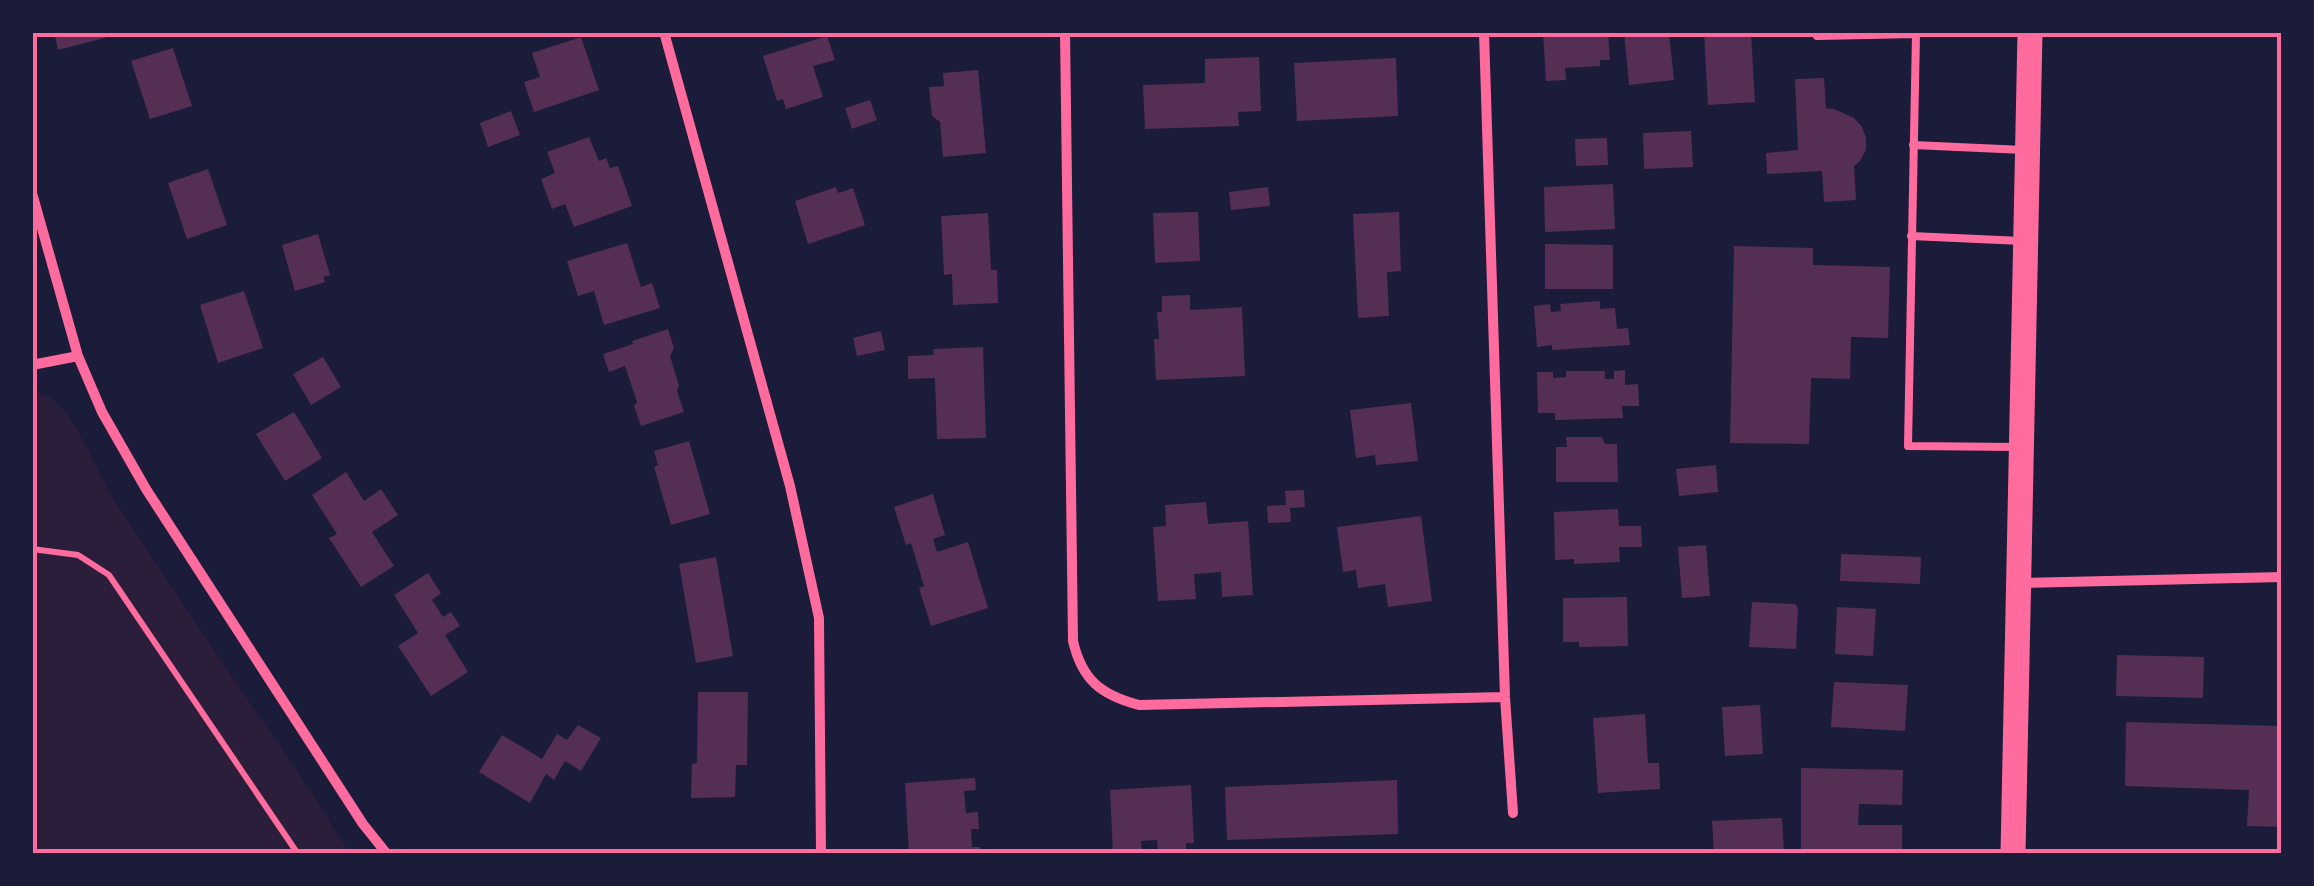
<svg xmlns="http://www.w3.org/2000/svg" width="2314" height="886" viewBox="0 0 2314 886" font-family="'Space Grotesk',sans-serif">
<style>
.green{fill:#2a1e3b}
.building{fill:#542f53}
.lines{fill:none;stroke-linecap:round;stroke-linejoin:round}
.path{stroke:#ff6b9d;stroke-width:6}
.service{stroke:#ff6b9d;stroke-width:8}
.minor{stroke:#ff6b9d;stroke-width:10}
.primary{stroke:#ff6b9d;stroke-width:25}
.neatline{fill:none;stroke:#ff6b9d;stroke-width:4}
</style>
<rect width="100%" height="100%" fill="#1b1b3a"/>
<!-- green -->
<path class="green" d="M33 392C71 394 94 469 113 498 189 617 272 731 348 850L354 853 33 854Z"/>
<!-- building -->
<path class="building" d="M68 32H107L108 37 58 50 55 36Z
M1543 32H1608L1610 60H1600V66L1565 68 1566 80 1546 81Z
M1624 32H1669L1674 80 1629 85Z
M1704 32H1751L1755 102 1708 105Z
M827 36 835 60 813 66 823 97 786 109 783 99 777 101 763 56Z
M581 37 599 90 534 112 524 82 540 77 532 53Z
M173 48 192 106 150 119 131 61Z
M1259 57 1261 111 1238 112 1239 126 1145 129 1143 85 1205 83V59Z
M1396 58 1398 116 1297 121 1294 63Z
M978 70 986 153 943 157 940 122 932 116 929 87 944 86 943 73Z
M1824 78 1826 108 1834 109 1854 118 1862 127 1866 138V150L1860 161 1854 166 1856 200 1824 202 1822 171 1767 174 1766 153 1798 150 1795 79Z
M870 100 877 120 852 129 845 108Z
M511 111 520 135 488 147 480 123Z
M1691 131 1693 167 1644 169 1643 133Z
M589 137 599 161 606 158 610 168 618 166 632 206 574 227 565 204 552 209 541 179 555 173 547 152Z
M1607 138 1608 165 1576 166 1575 139Z
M208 169 227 225 187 239 168 183Z
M1613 184 1615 229 1545 232 1544 187Z
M836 187 838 193 853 188 865 225 808 244 795 201Z
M1268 187 1270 206 1231 210 1229 192Z
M1198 212 1200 261 1155 263 1153 213Z
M1399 212 1401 271 1387 272 1389 316 1358 318 1353 214Z
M988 213 991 270H997L998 303 953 305 952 274 944 275 941 216Z
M318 234 330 275 323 277 325 282 295 291 282 245Z
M627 243 641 287 652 283 660 308 604 325 594 291 578 296 567 261Z
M1545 244 1613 245V289H1545Z
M1734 246 1813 248V265L1890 267 1888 338 1851 337 1850 379 1811 378 1809 444 1730 443Z
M244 291 263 348 218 363 200 305Z
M1190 295V310L1242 307 1245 376 1156 380 1154 339H1159L1157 312H1162V296Z
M1600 301V309L1615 308 1617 329 1628 328 1630 345 1552 350V345L1537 347 1534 306 1550 304 1551 312 1561 311 1560 304Z
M668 329 674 348 670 356 679 386 677 391 684 412 641 426 634 406 637 402 625 366 609 372 603 354 633 344 632 341Z
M881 331 885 350 857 356 853 338Z
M983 347 986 438 937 439 935 378 908 379V356L934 355 933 349Z
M323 357 341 387 311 405 293 374Z
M1625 370V385L1638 384 1639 406H1622L1623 418 1555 420V413H1538L1537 372H1553V378L1566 377V371H1605V379H1614V371Z
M1411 403 1418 461 1376 465 1375 455 1356 458 1350 410Z
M294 412 322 458 285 481 256 434Z
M1566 437H1602L1605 444H1617L1618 482H1556V447H1567Z
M689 441 710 514 671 525 654 467 658 465 654 451Z
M1716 465 1718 492 1679 496 1676 469Z
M346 472 364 501 381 489 398 515 372 532 394 566 361 587 329 538 337 534 312 495Z
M1304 490 1305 507 1290 508 1291 522 1268 523 1267 506 1286 505 1285 491Z
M933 494 945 535 933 539 937 552 968 542 988 608 931 626 919 588 924 586 911 543 906 545 894 507Z
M1206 502 1208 524 1248 521 1253 595 1222 597 1221 572 1194 574 1196 599 1158 601 1153 527 1166 526 1165 505Z
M1618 509 1619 526H1641L1642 547H1619L1620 562 1574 564V559L1555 560 1554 512Z
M1421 516 1432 601 1388 607 1385 584 1358 588 1356 570 1343 572 1337 527Z
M1706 545 1710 596 1682 598 1678 547Z
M1841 554 1921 557 1920 584 1840 581Z
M716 557 733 656 696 663 679 564Z
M428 573 441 593 432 600 443 617 451 612 460 626 445 635 468 672 431 696 398 646 418 633 394 595Z
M1627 597 1628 646 1579 647V642H1563V598Z
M1752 602 1795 604 1798 608 1796 649 1749 647Z
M1837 607 1876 609 1873 656 1835 654Z
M2117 655 2204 657 2203 698 2116 696Z
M1834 682 1908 685 1905 731 1831 727Z
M698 692H748L747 765H736L735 797 691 798 692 764 697 763Z
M1760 705 1763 754 1725 756 1722 707Z
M1645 714 1648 763H1659L1660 789 1598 793 1593 718Z
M2126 722 2282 726V827L2247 826 2249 790 2125 786Z
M578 725 601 738 581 771 565 761 554 780 546 774 530 803 479 772 502 735 542 759 557 734 567 740Z
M1801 768 1903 770 1902 805 1859 804 1858 825H1902V854H1801Z
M975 778 976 790 964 791 966 813 978 812 979 829H971L972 847H980V854H909L905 783Z
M1397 780 1398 834 1227 840 1225 787Z
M1191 785 1194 843H1186V854H1158L1157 840 1141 841 1142 854H1113L1110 790Z
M1782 818 1784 854H1714L1712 821Z"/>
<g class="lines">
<!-- path -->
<path class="path" d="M32 549 78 555 109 575 298 854"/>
<!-- service -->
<path class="service" d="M1817 36 1916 34 1908 446 2018 447
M1913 145 2024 150
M1911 236 2022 241"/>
<!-- minor -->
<path class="minor" d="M664 32 790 486 819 618 821 854
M1065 32 1073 641C1082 680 1101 695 1139 705L1505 697
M1484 32 1505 697 1513 813
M32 193 78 356 102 412 146 489 363 824 387 854
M32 365 78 356
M2021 583 2282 577"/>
<!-- primary -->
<path class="primary" d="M2013 854 2030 32"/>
</g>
<!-- border -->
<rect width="2314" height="886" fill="none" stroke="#1b1b3a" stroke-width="70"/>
<rect x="35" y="35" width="2244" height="816" class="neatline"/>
</svg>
